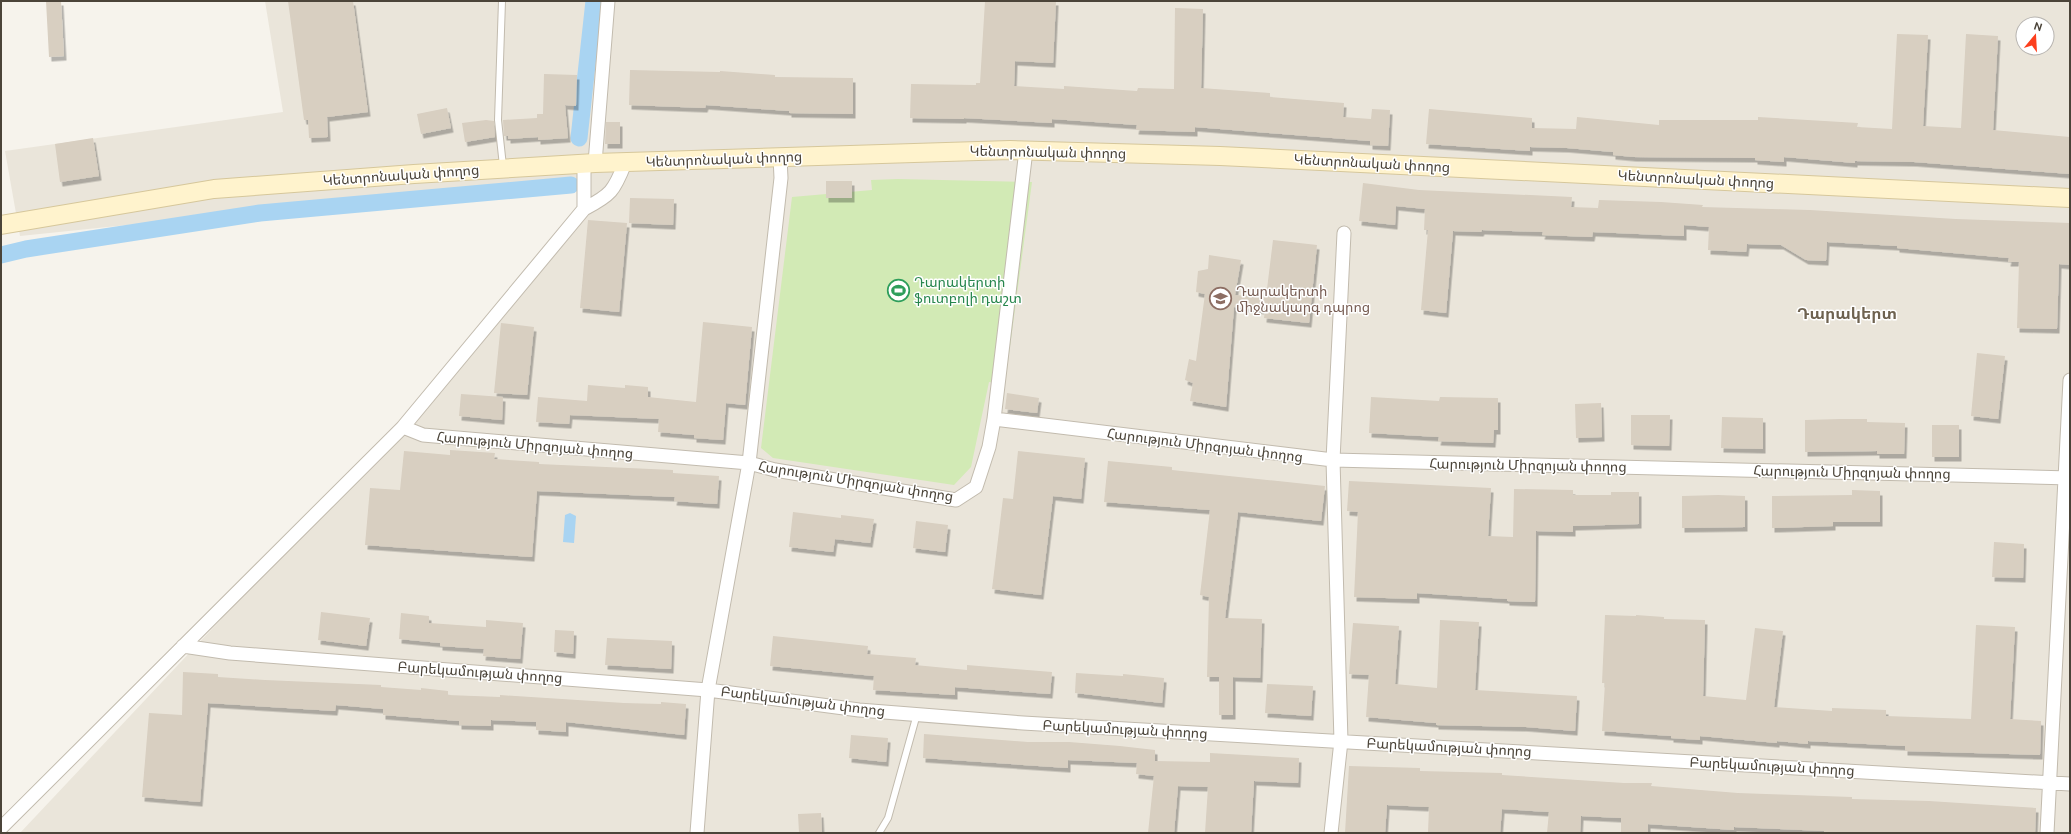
<svg xmlns="http://www.w3.org/2000/svg" width="2071" height="834" viewBox="0 0 2071 834" font-family="Ubuntu,'Noto Sans Armenian',sans-serif">
<style>
.residential{fill:#eae5da;fill-rule:evenodd}
.green{fill:#d2eab5}
.water{fill:#a9d4f2}
.lines{fill:none;stroke-linecap:round;stroke-linejoin:round}
.canal{stroke:#a9d4f2;stroke-width:17}
.building{fill:#d8cfc1;filter:url(#shadow)}
.lane-casing{stroke:#c2bbae;stroke-width:8}
.street-casing{stroke:#c2bbae;stroke-width:15}
.secondary-casing{stroke:#d6c79b;stroke-width:20}
.lane{stroke:#fff;stroke-width:6}
.street{stroke:#fff;stroke-width:13}
.secondary{stroke:#fff3cd;stroke-width:18}
.labels{text-anchor:middle;dominant-baseline:central;stroke-width:3;stroke-linejoin:round;paint-order:stroke}
.street-label{font-size:14px;fill:#4b4439;stroke:#fff}
.leisure-label{font-size:14px;fill:#27864d;stroke:#fff;text-anchor:start}
.education-label{font-size:14px;fill:#785e54;stroke:#fff;text-anchor:start}
.quarter-label{font-size:16px;font-weight:bold;fill:#6e6250;stroke:#fff}
</style>
<defs>
<filter id="shadow"><feDropShadow dx="2.5" dy="4.5" stdDeviation="0" flood-color="#0004"/></filter>
</defs>
<rect width="100%" height="100%" fill="#f6f3ec"/>
<!-- residential -->
<path class="residential" d="M265 1H2070V833H20L288 548 579 224 576 179 20 236 5 151 283 112ZM2023 24H2047V48H2023Z"/>
<!-- green -->
<path class="green" d="M898 179 1032 182 1005 384 989 382 971 467 954 485 773 458 761 448 792 197 872 190 871 180Z"/>
<!-- water -->
<path class="water" d="M570 513 576 516 574 543 563 542 565 515Z"/>
<g class="lines">
<!-- canal -->
<path class="canal" d="M579 138 594 1
M1 255 26 249 260 213 571 185"/>
</g>
<!-- building -->
<path class="building" d="M46 1H61L64 56 49 57Z
M288 1H353L368 112 327 117 328 137 309 138 308 120H304Z
M985 1H1056L1053 63 1015 61 1014 86 1064 89V86L1137 91 1138 88 1174 89 1175 8 1203 9 1201 88 1270 93V97L1344 103 1343 117 1371 119 1372 109 1390 110 1388 146 1370 145V141L1195 127V132L1136 130 1137 125 1052 119V123L964 118V119L910 118 911 84 976 85V83H980Z
M1897 34 1928 35 1923 126 1961 128 1966 34 1998 36 1993 130 2070 137V174L1914 162 1855 161V163L1784 157V162L1755 160V158L1634 157 1613 155V152L1567 148 1530 147V151L1426 144 1429 109 1532 118V128L1576 129 1577 117 1659 125V120H1758V117L1858 123 1857 127 1892 129Z
M630 70 720 72V71L775 75V77L853 78V114L789 113V111L706 105 705 108 629 105Z
M544 74 577 75 576 106 565 105 568 138 538 140V137L508 139V136H504L503 120 537 118V114H543Z
M447 108 451 128 421 134 417 114Z
M486 120 494 121 495 137 465 142 462 123Z
M606 122H620V144H605Z
M93 138 99 176 60 182 55 144Z
M826 181H852V198H826Z
M1363 183 1419 190 1572 197 1571 207 1598 208 1599 200 1661 202 1703 205 1702 207 1810 210 1956 219 2070 223V265L2059 264 2057 329 2017 328 2019 262H2008L2009 258 1897 248V246L1827 242 1826 261 1806 260 1781 245 1747 244 1746 252 1708 250 1709 227 1684 225V236L1593 232 1592 237 1542 235 1543 232 1482 230 1481 232 1453 231 1446 313 1421 310 1428 230H1424L1425 209 1396 206 1395 225 1359 221Z
M630 198 674 199 673 225 629 223Z
M588 220 627 223 619 312 580 308Z
M1273 240 1317 245 1309 323 1264 318 1265 310 1234 307 1226 407 1190 401 1193 383 1185 380 1189 359 1196 361 1205 294 1196 292 1198 271 1208 269 1209 255 1241 260 1235 295 1266 297Z
M703 322 752 327 745 405 726 403 723 440 694 438V435L658 432 659 419 570 415 569 424 536 422 538 397 587 401 588 385 625 388V385L648 387V397L696 402Z
M501 323 534 327 527 395 494 393Z
M1977 353 2005 356 1998 419 1971 416Z
M1007 393 1039 398 1037 413 1005 409Z
M461 394 503 397 502 420 459 416Z
M1371 397 1439 401 1440 397 1498 398V430H1494L1493 443 1438 441 1439 437 1369 433Z
M1601 403 1602 437 1576 438 1575 404Z
M1631 415H1670L1669 446 1631 445Z
M1722 417 1763 418V449L1721 448Z
M1840 419H1867V422L1905 423 1904 454H1877V451L1805 452V420Z
M1932 425H1959V457H1932Z
M450 450 495 453 494 459 539 462V464L673 470V473L719 476 717 504 674 501 675 497 537 491 532 557 365 545 370 488 400 490 404 451 450 455Z
M1018 451 1085 458 1081 499 1053 496 1041 595 992 589 1003 498 1013 499Z
M1108 461 1172 467V470L1325 486 1321 521 1238 512 1225 618 1262 619 1260 678 1233 677V715H1219V677H1207L1209 597 1200 595 1210 510 1104 502Z
M1349 481 1491 488 1488 536 1513 537 1514 489 1573 490V495H1611V492H1639V524L1573 526V532L1536 531 1535 602 1507 601V599L1417 593V599L1354 597 1358 512 1347 511Z
M1852 490 1880 491V522H1833V526L1772 528V496L1852 495Z
M1718 495 1745 496V527L1682 528V496Z
M793 512 841 518V515L874 519 870 543 835 539 833 552 789 547Z
M916 521 948 525 945 552 913 548Z
M1994 542 2024 544 2023 578 1992 577Z
M321 612 370 618 366 646 318 640Z
M401 613 429 616V623L486 627V620L523 623 520 659 483 656 484 649 440 646V643L399 639Z
M1605 615 1636 616V615L1664 617V619L1705 620 1703 696 1746 700 1755 628 1783 631 1774 707 1832 711V708L1886 710V716L1971 719 1976 625 2015 627 2010 719 2041 721 2040 755 1905 751V746L1808 741V744L1777 741V743L1700 736V740L1671 738V736L1602 731 1605 683H1602Z
M1440 620 1479 622 1475 690 1577 696 1575 731 1526 727 1436 725V723L1366 717 1369 675 1349 674 1353 623 1399 626 1395 684 1437 688Z
M555 630 574 631 573 654 554 652Z
M773 636 868 646 867 654 916 658 915 665 967 670V665L1052 672 1050 694 955 687V695L873 690 874 676 770 666Z
M607 638 672 641 671 669 605 665Z
M183 672 218 674V677L265 680 381 685V687L421 690V688L448 691V695L500 697V695L624 703 661 704V702L686 704 684 735 566 722V732L536 730V722L491 720V726L459 725V721L383 715V709L336 705 335 711 208 703 200 802 142 797 149 713 182 715Z
M1076 673 1123 676V674L1164 678 1162 703 1075 693Z
M1267 684 1313 686 1311 716 1265 713Z
M924 734 1028 742H1069L1120 746 1155 750V761L1210 762V753L1299 758 1298 783 1254 781 1251 833H1205L1208 787 1178 786 1174 833H1148L1154 776 1136 774 1137 763 1068 760V768L923 758Z
M851 735 888 738 886 762 849 758Z
M1349 766 1420 768V771L1502 773V775L1624 783H1652L1651 786 1738 793 1852 797V799L1929 801 2036 808 2035 833H1824V831L1734 827V830L1648 824V833H1621V818L1581 816 1580 833H1547L1549 812 1502 809 1500 833H1428L1429 807 1387 805 1385 833H1345Z
M821 813 822 833H799L798 814Z"/>
<g class="lines">
<defs>
<path id="lane" d="M502 1 498 120 503 166
M879 833 888 818 917 714"/>
<path id="street" d="M595 163 608 1
M584 209V164
M994 419 1026 150
M403 427 423 435 749 463 775 470 956 500 976 487 989 447 994 419 1333 460 2070 478
M183 646 230 653 708 690 859 710 1023 723 2070 784
M1 828 403 427 584 209C611 195 614 191 625 163
M697 833 708 690 749 463 781 178 780 157
M1331 833 1341 741 1333 460 1344 233
M2047 833 2070 380"/>
<path id="secondary" d="M1 225 214 189 414 174 595 163 1010 150 1220 156 2070 198"/>
</defs>
<!-- lane casing -->
<use href="#lane" class="lane-casing"/>
<!-- street casing -->
<use href="#street" class="street-casing"/>
<!-- secondary casing -->
<use href="#secondary" class="secondary-casing"/>
<!-- lane -->
<use href="#lane" class="lane"/>
<!-- street -->
<use href="#street" class="street"/>
<!-- secondary -->
<use href="#secondary" class="secondary"/>
</g>
<!-- icons -->
<defs>
<symbol id="stadium-ring" viewBox="-11 -11 22 22"><circle r="9.5" fill="#fff" stroke="#2e9e5b" stroke-width="1.5"/><path d="M0-5a6.5 5 0 1 0 0 10a6.5 5 0 1 0 0-10ZM-3.5-1.8h7v3.6h-7Z" fill="#2e9e5b"/></symbol>
<symbol id="school-ring" viewBox="-11 -11 22 22"><circle r="9.5" fill="#fff" stroke="#8d6e63" stroke-width="1.5"/><path d="M0-5L7-2L0 1L-7-2ZM-4 1L0 2.5L4 1V4Q0 6-4 4Z" fill="#8d6e63"/></symbol>
</defs>
<g fill-rule="evenodd">
<use href="#stadium-ring" x="886" y="278" width="25" height="25"/>
<use href="#school-ring" x="1208" y="286" width="25" height="25"/>
</g>
<g class="labels">
<!-- street labels -->
<g class="street-label">
<text transform="translate(1048 152) rotate(1)">Կենտրոնական փողոց</text>
<text transform="translate(724 159) rotate(-2)">Կենտրոնական փողոց</text>
<text transform="translate(1372 163) rotate(3)">Կենտրոնական փողոց</text>
<text transform="translate(401 175) rotate(-4)">Կենտրոնական փողոց</text>
<text transform="translate(1696 179) rotate(3)">Կենտրոնական փողոց</text>
<text transform="translate(535 445) rotate(5)">Հարություն Միրզոյան փողոց</text>
<text transform="translate(1205 445) rotate(7)">Հարություն Միրզոյան փողոց</text>
<text transform="translate(1528 465) rotate(1)">Հարություն Միրզոյան փողոց</text>
<text transform="translate(1852 472) rotate(1)">Հարություն Միրզոյան փողոց</text>
<text transform="translate(856 481) rotate(9)">Հարություն Միրզոյան փողոց</text>
<text transform="translate(480 672) rotate(4)">Բարեկամության փողոց</text>
<text transform="translate(803 701) rotate(7)">Բարեկամության փողոց</text>
<text transform="translate(1125 729) rotate(3)">Բարեկամության փողոց</text>
<text transform="translate(1449 747) rotate(3)">Բարեկամության փողոց</text>
<text transform="translate(1772 766) rotate(3)">Բարեկամության փողոց</text>
</g>
<!-- leisure labels -->
<g class="leisure-label">
<text x="914" y="282">Դարակերտի<tspan x="914" dy="16">ֆուտբոլի դաշտ</tspan></text>
</g>
<!-- education labels -->
<g class="education-label">
<text x="1236" y="291">Դարակերտի<tspan x="1236" dy="16">միջնակարգ դպրոց</tspan></text>
</g>
<!-- quarter labels -->
<g class="quarter-label">
<text x="1847" y="313">Դարակերտ</text>
</g>
</g>
<!-- border -->
<rect width="2071" height="834" fill="none" stroke="#4b4439" stroke-width="4"/>
<!-- north arrow -->
<g transform="translate(2035 36) rotate(18)"><circle r="19" fill="#ffffff" stroke="#b7b4b0"/>
<path d="M0-3L7 15L0 10L-7 15Z" fill="#fc3f1d"/>
<text y="-6" font-size="11" font-weight="bold" text-anchor="middle" fill="#4b4439">N</text>
</g>
</svg>
